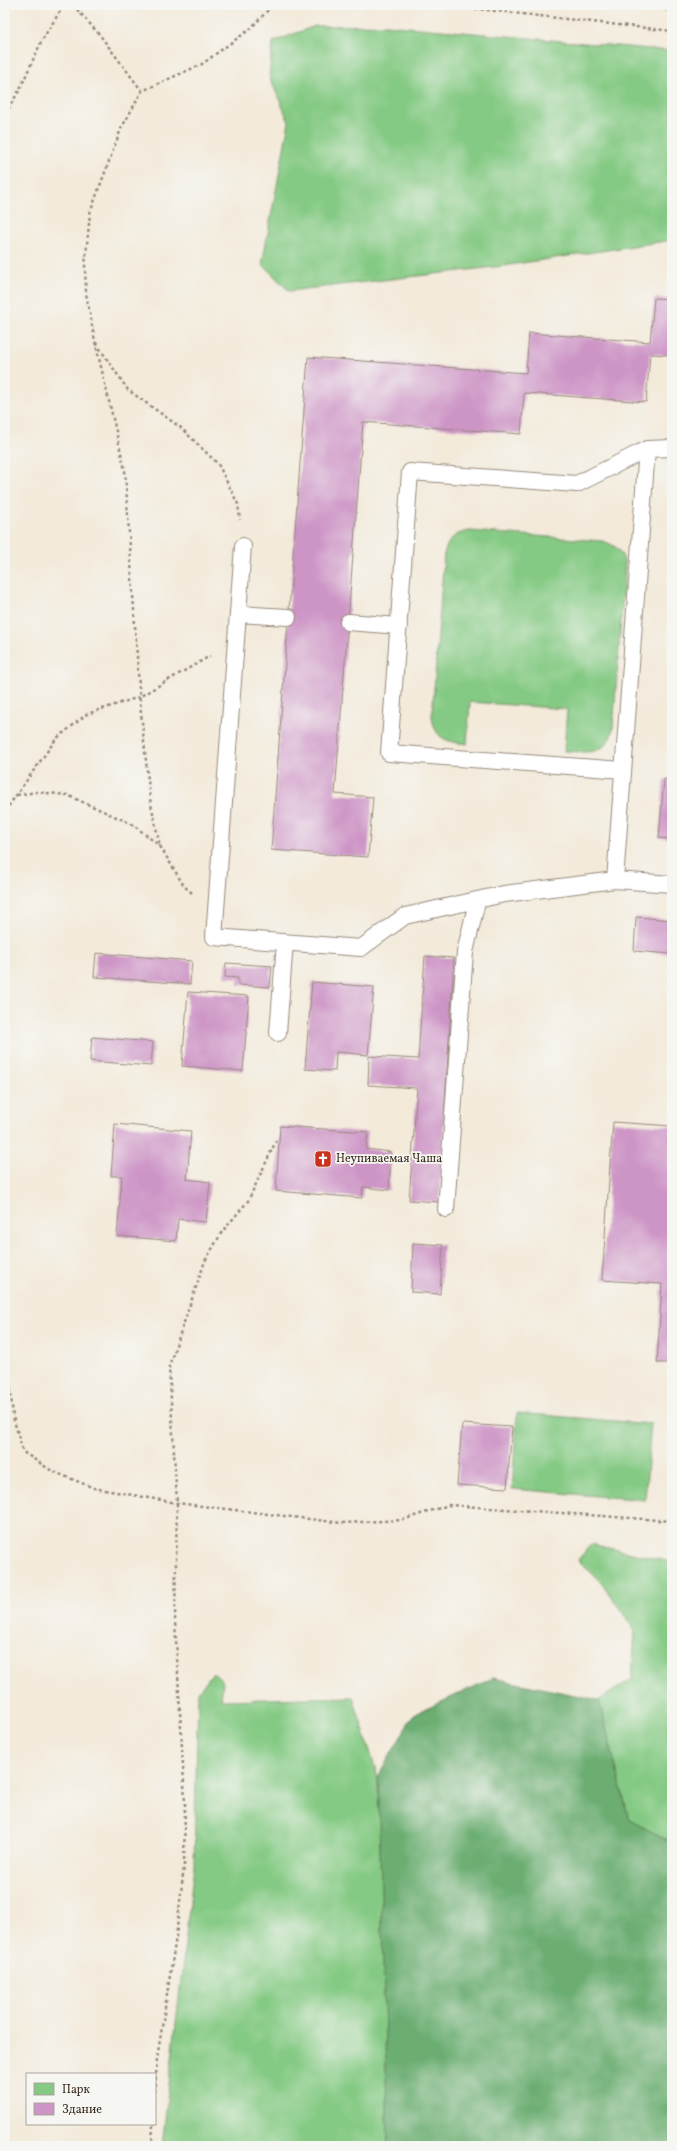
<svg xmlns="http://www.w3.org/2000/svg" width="677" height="2151" viewBox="0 0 677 2151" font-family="Vollkorn,serif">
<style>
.green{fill:#85ca84;stroke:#607a51}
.forest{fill:#6cae72;stroke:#546c48}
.building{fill:#cd94c6}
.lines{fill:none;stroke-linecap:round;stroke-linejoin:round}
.service-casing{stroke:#978a7c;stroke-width:18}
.path{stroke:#978a7c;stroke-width:2.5;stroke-dasharray:3 3;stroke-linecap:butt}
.service{stroke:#fff;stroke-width:16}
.labels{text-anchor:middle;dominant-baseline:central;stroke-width:3.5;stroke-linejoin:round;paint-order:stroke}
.poi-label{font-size:12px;fill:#3b2a1e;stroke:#f6f6f2;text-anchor:start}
</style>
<rect width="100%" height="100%" fill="#f6f6f2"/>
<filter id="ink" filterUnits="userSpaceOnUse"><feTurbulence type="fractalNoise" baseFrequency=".025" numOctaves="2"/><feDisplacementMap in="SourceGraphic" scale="8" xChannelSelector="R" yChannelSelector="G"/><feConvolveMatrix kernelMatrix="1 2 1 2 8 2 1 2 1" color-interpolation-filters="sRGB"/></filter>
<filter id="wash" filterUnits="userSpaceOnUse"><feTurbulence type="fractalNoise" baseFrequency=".012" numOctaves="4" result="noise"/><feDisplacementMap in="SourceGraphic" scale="16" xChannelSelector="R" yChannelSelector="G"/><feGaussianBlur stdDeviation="0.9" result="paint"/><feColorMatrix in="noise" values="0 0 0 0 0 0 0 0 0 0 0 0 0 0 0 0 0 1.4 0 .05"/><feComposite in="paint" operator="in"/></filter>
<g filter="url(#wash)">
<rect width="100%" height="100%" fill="#f3eada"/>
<!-- green -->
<path class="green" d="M598 5H672V11Z
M386 25 672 51V240L503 266 289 291 262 264 289 122 269 76 273 42 315 26Z
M470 531 602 541C617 545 623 552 625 567L613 729C606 757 587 752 564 751L567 709 470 702 467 744C447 742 434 739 432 716L444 554C448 539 455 533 470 531Z
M517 1413 651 1424 645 1500 512 1489Z
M591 1544 672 1562V1842L629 1820 599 1700 632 1679 635 1631 602 1583 578 1560Z
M213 1672 223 1682 221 1700 353 1697 378 1777 388 2146H162L194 1865 198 1692Z"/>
<!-- forest -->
<path class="forest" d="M493 1678 599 1700 629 1820 672 1842V2146H388L378 1777 413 1715Z"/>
<g id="blocks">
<!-- building -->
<path class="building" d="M654 298 672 299V355L650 354 646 402 524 393 521 434 363 422 335 794 373 797 368 857 271 850 308 357 526 373 529 333 650 342Z
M664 779 672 780V839L659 838Z
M636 917 672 920V954L634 951Z
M96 953 192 961 190 984 94 977Z
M425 956 454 958 439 1202 409 1200 417 1088 368 1085 369 1056 418 1059Z
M226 963 272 966 270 987 238 985V978L225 977Z
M312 982 374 987 368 1055 336 1052 335 1071 305 1069Z
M188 992 249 996 243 1071 182 1066Z
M92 1037 153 1042 151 1066 90 1061Z
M613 1122 672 1126V1363H657L662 1284 602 1280Z
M115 1124 191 1131 187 1179 210 1182 206 1222 178 1219 176 1241 117 1236 122 1176H111Z
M280 1126 368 1132 366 1149 391 1152 389 1190 363 1187 362 1198 276 1191Z
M413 1243 443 1245 440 1294 411 1292Z
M462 1424 512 1427 507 1488 457 1485Z"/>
</g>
</g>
<g filter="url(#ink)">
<use href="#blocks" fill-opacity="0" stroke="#978a7c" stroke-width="1"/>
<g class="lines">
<defs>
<path id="service" d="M243 546 214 937 361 948 405 916 504 894 615 880 672 884
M238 614 288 617
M348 622 399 626
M623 770 389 753 410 472 577 484 647 449 672 448
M615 880 647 449
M278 1033 285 942
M446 1209 465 952 477 902"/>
</defs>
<!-- service casing -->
<use href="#service" class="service-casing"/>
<!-- path -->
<path class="path" d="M73 5 99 34 142 91
M421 5 469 8 672 31
M5 114 19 91 42 40 64 5
M96 343 128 390 180 427 218 464 238 504 240 520
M17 795 37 792 67 795 132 824 160 846
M5 811 56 739 87 714 139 697 210 656
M192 893 184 886 160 846 150 799 140 703 125 470 95 341 86 293 85 266 90 213 121 129 142 91 202 64 250 29 273 5
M5 1353 8 1361 13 1417 23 1452 52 1471 94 1488 177 1503 342 1523 402 1520 449 1505 672 1521
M155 2092 157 2059 176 1937 184 1866 185 1802 175 1621 177 1503 169 1366 205 1261 222 1232 248 1201 276 1141
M152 2146 153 2124"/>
<!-- service -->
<use href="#service" class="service"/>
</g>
</g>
<!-- icons -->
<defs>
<symbol id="church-square" viewBox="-11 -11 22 22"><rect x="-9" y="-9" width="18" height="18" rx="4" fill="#c8321e" stroke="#f6f6f2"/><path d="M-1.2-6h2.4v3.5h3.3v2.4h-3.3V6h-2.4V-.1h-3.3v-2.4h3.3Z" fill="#fff"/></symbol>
</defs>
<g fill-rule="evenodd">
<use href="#church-square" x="313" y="1149" width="20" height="20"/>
</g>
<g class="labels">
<!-- poi labels -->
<g class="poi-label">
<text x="336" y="1159">Неупиваемая Чаша</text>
</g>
</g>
<!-- margin -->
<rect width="677" height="2151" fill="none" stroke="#f6f6f2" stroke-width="20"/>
<!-- legend -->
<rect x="26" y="2073" width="130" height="52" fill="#f6f6f2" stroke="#aba49d"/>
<rect x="34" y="2083" width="20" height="12" fill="#85ca84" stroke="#aba49d"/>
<text x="62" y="2093" font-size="12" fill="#3b2a1e">Парк</text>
<rect x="34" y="2103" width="20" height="12" fill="#cd94c6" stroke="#aba49d"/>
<text x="62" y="2113" font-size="12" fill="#3b2a1e">Здание</text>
</svg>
